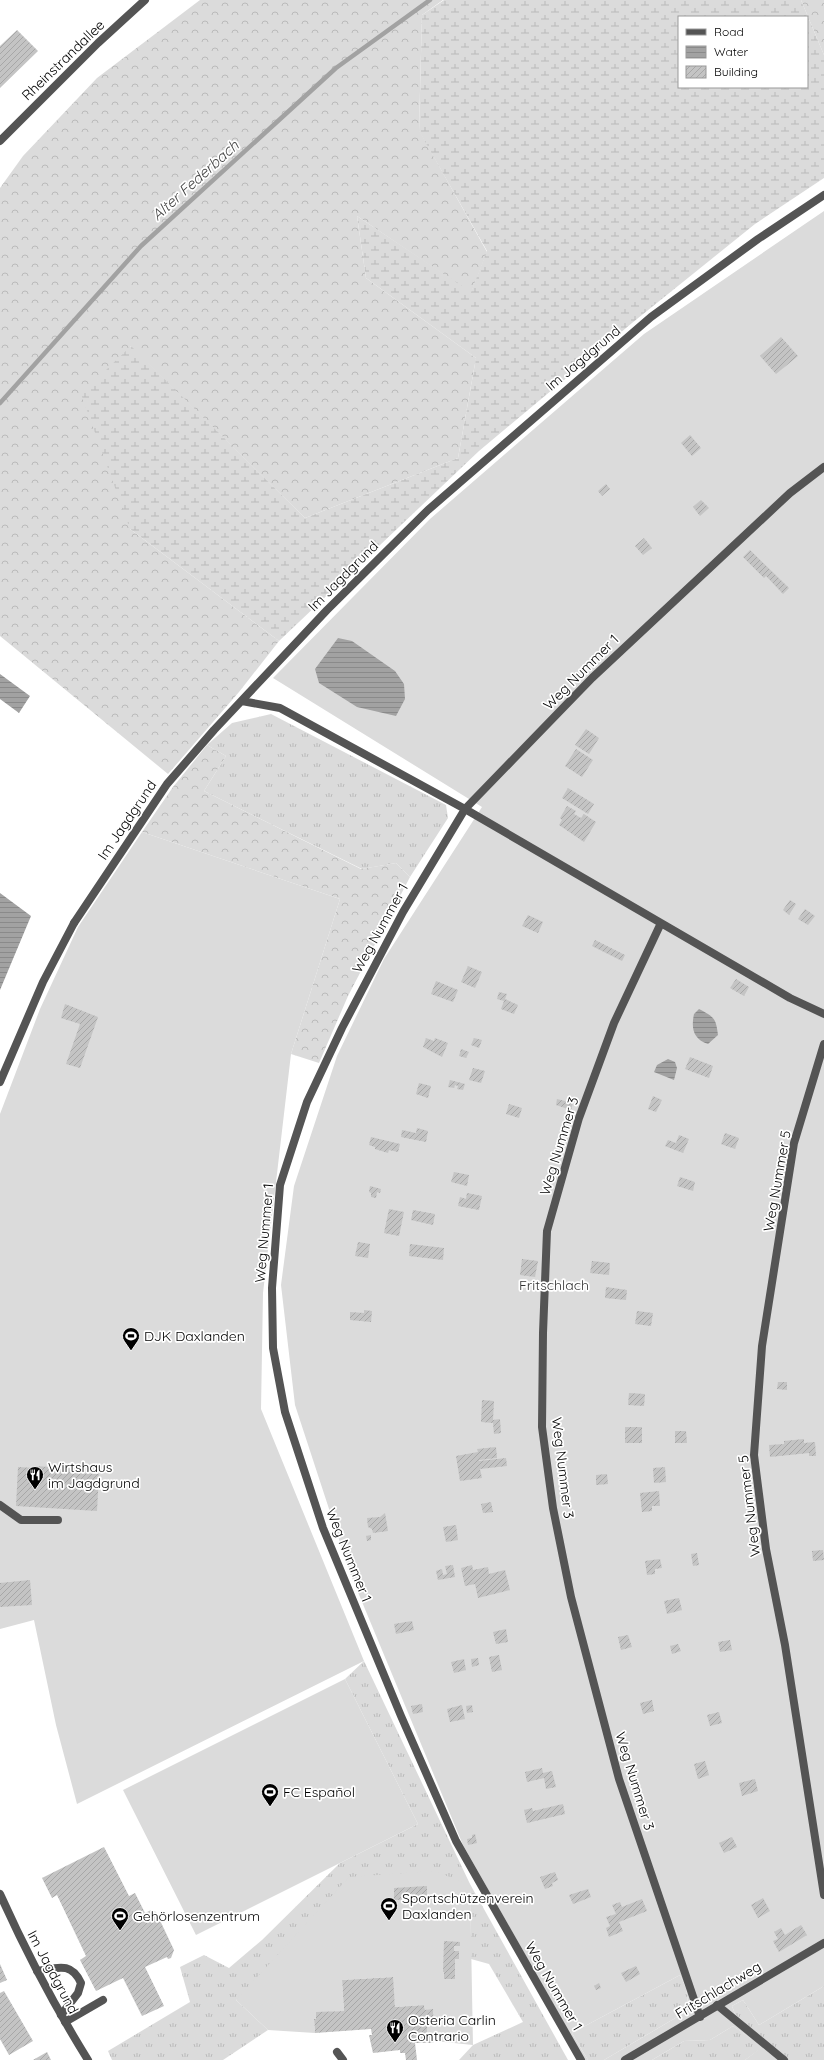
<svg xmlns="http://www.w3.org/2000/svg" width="824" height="2060" viewBox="0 0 824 2060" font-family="Quicksand,sans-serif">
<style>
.grass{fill:url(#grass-tufts)}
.forest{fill:url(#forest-crowns)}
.wetland{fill:url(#wetland-marsh);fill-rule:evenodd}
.garden{fill:#dbdbdb}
.water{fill:url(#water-rules)}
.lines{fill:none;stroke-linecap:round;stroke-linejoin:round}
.stream{stroke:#a2a2a2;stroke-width:4.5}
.building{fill:url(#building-hatch)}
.service{stroke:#545454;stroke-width:8}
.minor{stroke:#545454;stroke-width:8}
.labels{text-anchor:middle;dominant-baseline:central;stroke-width:3.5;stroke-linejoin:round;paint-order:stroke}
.street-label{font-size:14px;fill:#000;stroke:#fff}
.park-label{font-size:14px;fill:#323232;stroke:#fff}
.poi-label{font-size:14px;fill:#000;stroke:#fff;text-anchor:start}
.water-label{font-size:15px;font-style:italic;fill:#434343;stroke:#fff}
</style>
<defs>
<pattern id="grass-tufts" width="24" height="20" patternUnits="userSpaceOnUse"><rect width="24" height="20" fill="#dbdbdb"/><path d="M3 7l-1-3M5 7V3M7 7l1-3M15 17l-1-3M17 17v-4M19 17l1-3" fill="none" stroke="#bababa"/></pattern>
<pattern id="forest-crowns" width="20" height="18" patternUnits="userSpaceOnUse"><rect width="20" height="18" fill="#dbdbdb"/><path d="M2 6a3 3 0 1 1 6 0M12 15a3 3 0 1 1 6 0" fill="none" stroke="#bababa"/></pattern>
<pattern id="wetland-marsh" width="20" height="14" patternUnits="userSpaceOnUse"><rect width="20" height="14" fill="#dbdbdb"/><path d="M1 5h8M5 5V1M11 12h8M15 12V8" fill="none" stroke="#bababa"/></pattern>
<pattern id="water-rules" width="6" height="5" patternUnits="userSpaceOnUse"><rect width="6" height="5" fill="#a2a2a2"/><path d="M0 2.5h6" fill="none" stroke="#8a8a8a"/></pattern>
<pattern id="building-hatch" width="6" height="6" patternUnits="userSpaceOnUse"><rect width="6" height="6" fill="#c4c4c4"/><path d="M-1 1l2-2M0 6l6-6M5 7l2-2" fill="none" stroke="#a7a7a7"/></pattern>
</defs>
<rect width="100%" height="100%" fill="#fff"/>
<!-- grass -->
<path class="grass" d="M271 714 446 805 448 818 410 877 396 863 362 869 204 791 226 756 207 745 232 723Z
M364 1661 470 1884 568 2060H459L473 2045 523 2022 489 1964 471 1959 470 1884 236 2000 268 2030 223 2060H112L108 2051 190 2002 180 1967 204 1955 229 1968 262 1940 340 1863 418 1824 345 1679Z
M680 1975 686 1988 689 2010 604 2060H588L572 2033Z
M824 1986V2060H787L735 2014 732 2006 743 2000 759 2025Z
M733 2026 763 2047 745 2060H652L684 2041 710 2040Z"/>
<!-- forest -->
<path class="forest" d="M200 0H443L422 15 419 130 487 252 471 293 357 216 366 278 476 358 458 458 305 518 130 346V529L279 641 239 692 168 774 0 636V188L23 156 97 78Z
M801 0H824V55Z
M207 745 226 756 204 791 361 869 396 863 410 877 348 996 319 1063 291 1054 340 899 142 832 173 787Z"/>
<!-- wetland -->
<path class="wetland" d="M444 0H801L824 55V178L755 224 632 323 479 451 279 641 130 529 81 394 131 346 305 518 458 458 476 358 366 278 357 216 471 292 487 251 419 131 422 15ZM679 17H807V87H679Z"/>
<!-- garden -->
<path class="garden" d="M824 211V1986L759 2025 743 2000 732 2006 735 2014 787 2060H745L762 2047 733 2026 710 2040 684 2041 652 2060H604L689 2010 686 1988 680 1975 572 2033 588 2060H585L463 1845 350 1573 295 1405 281 1285 294 1186 337 1056 384 959 482 807 273 678 430 519 644 334Z
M142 832 340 899 291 1054 263 1293 261 1409 364 1661 77 1804 56 1725 34 1620 0 1629V1114L40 1009 78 927Z
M345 1679 418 1824 196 1935 123 1790Z
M433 1871 470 1884 473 2045 434 2041 433 2035 427 2036V2026L434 2025 433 2010H425L424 2005 395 2007 392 1977 342 1980 344 2011 316 2013V2019H314L315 2033 268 2030 236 2000 349 1877Z"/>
<!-- water -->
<path class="water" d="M338 638 352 641 395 671 404 684 405 699 396 716 357 707 319 683 315 669Z
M0 674 30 696 19 713 0 699Z
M0 893 31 916 0 990Z
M699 1009C714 1017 716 1018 718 1035L708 1044C693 1039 691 1028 694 1014Z
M668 1059 675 1062 677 1068 674 1080 654 1072 657 1065Z"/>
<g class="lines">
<!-- stream -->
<path class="stream" d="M0 403 141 246 336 68 430 0"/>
</g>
<!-- building -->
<path class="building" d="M17 30 38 51 0 88V46Z
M781 337 798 356 776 374 760 356Z
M690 435 701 448 692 456 681 443Z
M606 484 610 489 602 496 598 491Z
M701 500 709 508 700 516 693 507Z
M644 538 652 548 643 555 635 546Z
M750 550 789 588 783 594 766 576 764 578 743 557Z
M586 729 599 738 589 754 575 745Z
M576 749 593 760 582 777 565 766Z
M568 788 594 804 588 814 562 798Z
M567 806 576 811 574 814 581 818 584 814 596 822 584 842 559 825 562 820 560 818Z
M790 900 796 904 789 915 783 910Z
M805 909 815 916 808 925 798 919Z
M528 915 543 922 538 933 522 926Z
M595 940 625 955 622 961 592 946Z
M468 966 482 972 475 988 461 982Z
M736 979 749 987 744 996 730 988Z
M436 981 458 990 453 1002 431 994Z
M499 992 507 994 505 999 518 1005 514 1014 501 1009 504 1001 497 999Z
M65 1004 98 1017 80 1068 66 1064 80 1024 61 1018Z
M426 1038 434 1041 435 1038 448 1043 442 1057 423 1047Z
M474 1038 482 1040 479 1048 471 1045Z
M461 1049 469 1052 466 1058 459 1056Z
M690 1057 713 1066 709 1078 685 1069Z
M473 1068 485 1071 481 1083 469 1080Z
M450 1080 465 1084 463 1090 457 1089 458 1086 455 1085 454 1088 448 1087Z
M419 1083 431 1086 428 1098 416 1094Z
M653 1096 662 1100 656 1112 648 1109Z
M557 1099 573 1103 571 1110 556 1105Z
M509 1104 522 1108 519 1118 506 1114Z
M417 1128 428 1131 426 1142 401 1137 402 1130 416 1133Z
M725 1133 739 1138 735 1149 721 1144Z
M679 1135 689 1139 683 1153 665 1146 668 1140 676 1143Z
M371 1137 400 1144 398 1152 389 1150 388 1153 375 1149V1147L369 1145Z
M454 1172 469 1175 467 1186 451 1182Z
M680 1177 695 1182 693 1191 677 1186Z
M370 1186 381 1189 380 1193 377 1192 376 1198 371 1197V1193L369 1192Z
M467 1193 482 1196 479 1210 458 1206 460 1197 466 1199Z
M389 1209 404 1212 399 1236 384 1233Z
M413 1210 435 1214 433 1225 411 1220Z
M358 1242 370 1244 368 1258 355 1256Z
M410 1244 444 1248 443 1260 409 1256Z
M522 1259 538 1261 535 1277 520 1275Z
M592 1261 610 1263 609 1275 590 1273Z
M606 1287 627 1290 626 1300 605 1298Z
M364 1310 372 1311 371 1322 350 1320V1312L364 1313Z
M637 1311 653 1313 651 1326 635 1324Z
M778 1382H787V1390L777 1389Z
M629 1393 645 1394 644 1406 628 1405Z
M482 1400 494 1401 493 1420 500 1419 501 1433 494 1434 493 1423 481 1422Z
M625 1427H642V1443H625Z
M675 1431H686L687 1443H675Z
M804 1439V1443L815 1442 816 1456H809V1453L770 1457 769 1445 784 1444V1441Z
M496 1447 497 1458 479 1460V1461L506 1458 507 1466 480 1469 482 1478 460 1481 456 1456 478 1452 477 1449Z
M35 1466 80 1469V1473L99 1474 97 1511 16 1506 18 1467 35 1468Z
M665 1467 666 1482 654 1483 653 1468Z
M607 1474 608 1484 596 1485V1475Z
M659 1491 660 1506H652V1511L642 1512 640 1493Z
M491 1502 493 1512 483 1513 481 1504Z
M385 1513 388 1531 373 1533 372 1529 368 1527 367 1518 380 1517Z
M456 1525 458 1540 446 1542 443 1527Z
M371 1535V1540L367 1541 366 1536Z
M823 1550 824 1560 813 1561 812 1551Z
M697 1553 699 1565 693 1566 691 1554Z
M660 1559 662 1568 655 1569V1574L647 1575 645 1561Z
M453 1565 455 1577 438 1580 436 1571 442 1569 443 1575 447 1574 445 1566Z
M472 1565 473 1570 488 1567 489 1574 505 1570 510 1590 478 1598 475 1584 465 1586 461 1568Z
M30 1580 32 1605 0 1607V1583Z
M679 1598 682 1610 667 1614 664 1601Z
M412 1621 414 1630 396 1634 394 1624Z
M506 1629 508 1642 496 1644 493 1632Z
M628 1635 632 1647 621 1650 618 1637Z
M730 1640 732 1650 720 1652 718 1642Z
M678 1644 681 1651 672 1654 670 1646Z
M499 1655 502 1670 492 1672 489 1657Z
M478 1658 479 1665 472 1667 471 1659Z
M464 1659 466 1670 454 1673 451 1662Z
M652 1700 654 1711 643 1714 640 1703Z
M422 1704 423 1712 413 1714 411 1706Z
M462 1705 465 1719 450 1722 447 1709Z
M472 1705 473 1712 467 1713 466 1706Z
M719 1712 722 1723 710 1726 707 1715Z
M705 1761 709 1775 698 1779 694 1764Z
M542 1768 543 1773 552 1771 556 1787 546 1789 544 1778 527 1782 525 1772Z
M755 1779 758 1791 742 1796 739 1783Z
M563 1804 565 1814 527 1823 524 1810 532 1808 533 1811Z
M475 1834 477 1843 468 1845 467 1839 472 1838V1835Z
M732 1837 737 1847 724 1853 719 1843Z
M104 1847 129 1896 135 1893 145 1913 151 1910 156 1912 174 1950 171 1958 168 1959 167 1957 145 1967 164 2006 142 2016 123 1978 96 1991 80 1960 86 1956 57 1895 52 1898 42 1878Z
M555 1872 558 1880 552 1883 553 1886 545 1889 540 1877Z
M427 1886V1899L394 1900V1888Z
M588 1889 591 1897 573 1904 569 1895Z
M763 1898 770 1911 758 1918 751 1905Z
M642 1899 647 1911 619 1922 623 1931 609 1937 606 1928 610 1926 606 1917 616 1914 612 1905 620 1902 622 1907Z
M801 1925 807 1935 779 1952 773 1941 778 1939 774 1932 781 1928 785 1935Z
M444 1941 460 1942V1946H454V1951H459V1959H455V1979H444V1972H443Z
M0 1964 7 1980 0 1983Z
M636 1966 640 1974 626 1982 621 1973Z
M393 1977 395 2007 424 2005 425 2010 433 2009 434 2025 427 2026V2036L433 2035 434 2041 433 2043H415L417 2060H406L405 2053H400V2050L373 2053 369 2035H372L371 2029 315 2033 314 2019H316V2012L344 2011 342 1980Z
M599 1983 601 1988 596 1990 594 1986Z
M4 1991 33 2041 9 2055 0 2039V1993Z
M47 2052 51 2060H33Z"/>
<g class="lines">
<!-- service -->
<path class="service" d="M242 701 280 708 465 809 790 998 824 1014
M74 923 167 784 214 730 327 610 428 510 651 317 758 239 824 195
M661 923 614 1023 579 1118 547 1231 543 1333 542 1427 553 1508 571 1597 619 1779 700 2017
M824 1044 794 1143 762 1346 754 1455 766 1549 785 1645 824 1895
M0 1505 21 1520H58
M37 1971C57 1968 71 1961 81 1983L78 1993 61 2015
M717 2005 784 2060
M65 2022 103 2000
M337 2052 343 2060
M581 2060 456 1841 401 1716 323 1528 285 1412 273 1348 272 1288 280 1185 307 1102 342 1028 403 912 465 809 592 678 790 493 824 467"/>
<!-- minor -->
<path class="minor" d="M0 141 98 43 145 0
M0 1082 43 982 74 923
M0 1894C26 1952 55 2007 88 2060
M625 2060 824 1943"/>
</g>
<!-- icons -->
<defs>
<symbol id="stadium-pin" viewBox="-11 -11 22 30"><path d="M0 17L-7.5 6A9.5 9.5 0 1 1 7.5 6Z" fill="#000" stroke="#fff"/><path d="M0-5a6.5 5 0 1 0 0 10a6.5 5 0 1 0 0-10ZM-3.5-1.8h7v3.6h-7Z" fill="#fff"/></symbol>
<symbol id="restaurant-pin" viewBox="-11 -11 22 30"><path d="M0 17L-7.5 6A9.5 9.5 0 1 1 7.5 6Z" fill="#000" stroke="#fff"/><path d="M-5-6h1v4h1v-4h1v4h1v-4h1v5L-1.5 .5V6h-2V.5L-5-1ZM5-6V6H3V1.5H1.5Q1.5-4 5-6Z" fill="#fff"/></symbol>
</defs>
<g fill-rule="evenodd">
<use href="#stadium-pin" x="121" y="1326" width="20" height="27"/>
<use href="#restaurant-pin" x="25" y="1465" width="20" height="27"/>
<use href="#stadium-pin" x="260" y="1782" width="20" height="27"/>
<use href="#stadium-pin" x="379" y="1896" width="20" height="27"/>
<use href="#stadium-pin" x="110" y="1906" width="20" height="27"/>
<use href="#restaurant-pin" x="385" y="2018" width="20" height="27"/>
</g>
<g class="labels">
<!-- street labels -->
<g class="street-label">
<text transform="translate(63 60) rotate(-44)">Rheinstrandallee</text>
<text transform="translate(583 358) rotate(-40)">Im Jagdgrund</text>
<text transform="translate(343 576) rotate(-45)">Im Jagdgrund</text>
<text transform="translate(581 672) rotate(-45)">Weg Nummer 1</text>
<text transform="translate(127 820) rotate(-56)">Im Jagdgrund</text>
<text transform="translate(380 928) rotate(-61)">Weg Nummer 1</text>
<text transform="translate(559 1146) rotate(-73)">Weg Nummer 3</text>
<text transform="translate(777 1181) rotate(-80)">Weg Nummer 5</text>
<text transform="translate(264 1233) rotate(-85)">Weg Nummer 1</text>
<text transform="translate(563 1468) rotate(83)">Weg Nummer 3</text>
<text transform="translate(749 1506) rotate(-97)">Weg Nummer 5</text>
<text transform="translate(349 1555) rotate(68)">Weg Nummer 1</text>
<text transform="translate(635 1781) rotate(73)">Weg Nummer 3</text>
<text transform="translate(53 1972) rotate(62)">Im Jagdgrund</text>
<text transform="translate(554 1986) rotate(60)">Weg Nummer 1</text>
<text transform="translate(718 1990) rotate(-31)">Fritschlachweg</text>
</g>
<!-- park labels -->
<g class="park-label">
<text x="554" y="1285">Fritschlach</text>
</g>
<!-- poi labels -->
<g class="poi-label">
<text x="144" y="1336">DJK Daxlanden</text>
<text x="48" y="1467">Wirtshaus<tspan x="48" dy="16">im Jagdgrund</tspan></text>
<text x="283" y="1792">FC Español</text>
<text x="402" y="1898">Sportschützenverein<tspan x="402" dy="16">Daxlanden</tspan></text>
<text x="133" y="1916">Gehörlosenzentrum</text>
<text x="408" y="2020">Osteria Carlin<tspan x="408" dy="16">Contrario</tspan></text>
</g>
<!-- water labels -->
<g class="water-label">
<text transform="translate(195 180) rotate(-42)">Alter Federbach</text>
</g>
</g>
<!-- legend -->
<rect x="678" y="16" width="130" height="72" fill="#ffffff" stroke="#999999"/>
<rect x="686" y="29" width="20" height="6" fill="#545454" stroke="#999999"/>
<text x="714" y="36" font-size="12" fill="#000000">Road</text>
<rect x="686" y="46" width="20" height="12" fill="url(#water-rules)" stroke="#999999"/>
<text x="714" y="56" font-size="12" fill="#000000">Water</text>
<rect x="686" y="66" width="20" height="12" fill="url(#building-hatch)" stroke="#999999"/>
<text x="714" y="76" font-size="12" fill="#000000">Building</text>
</svg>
